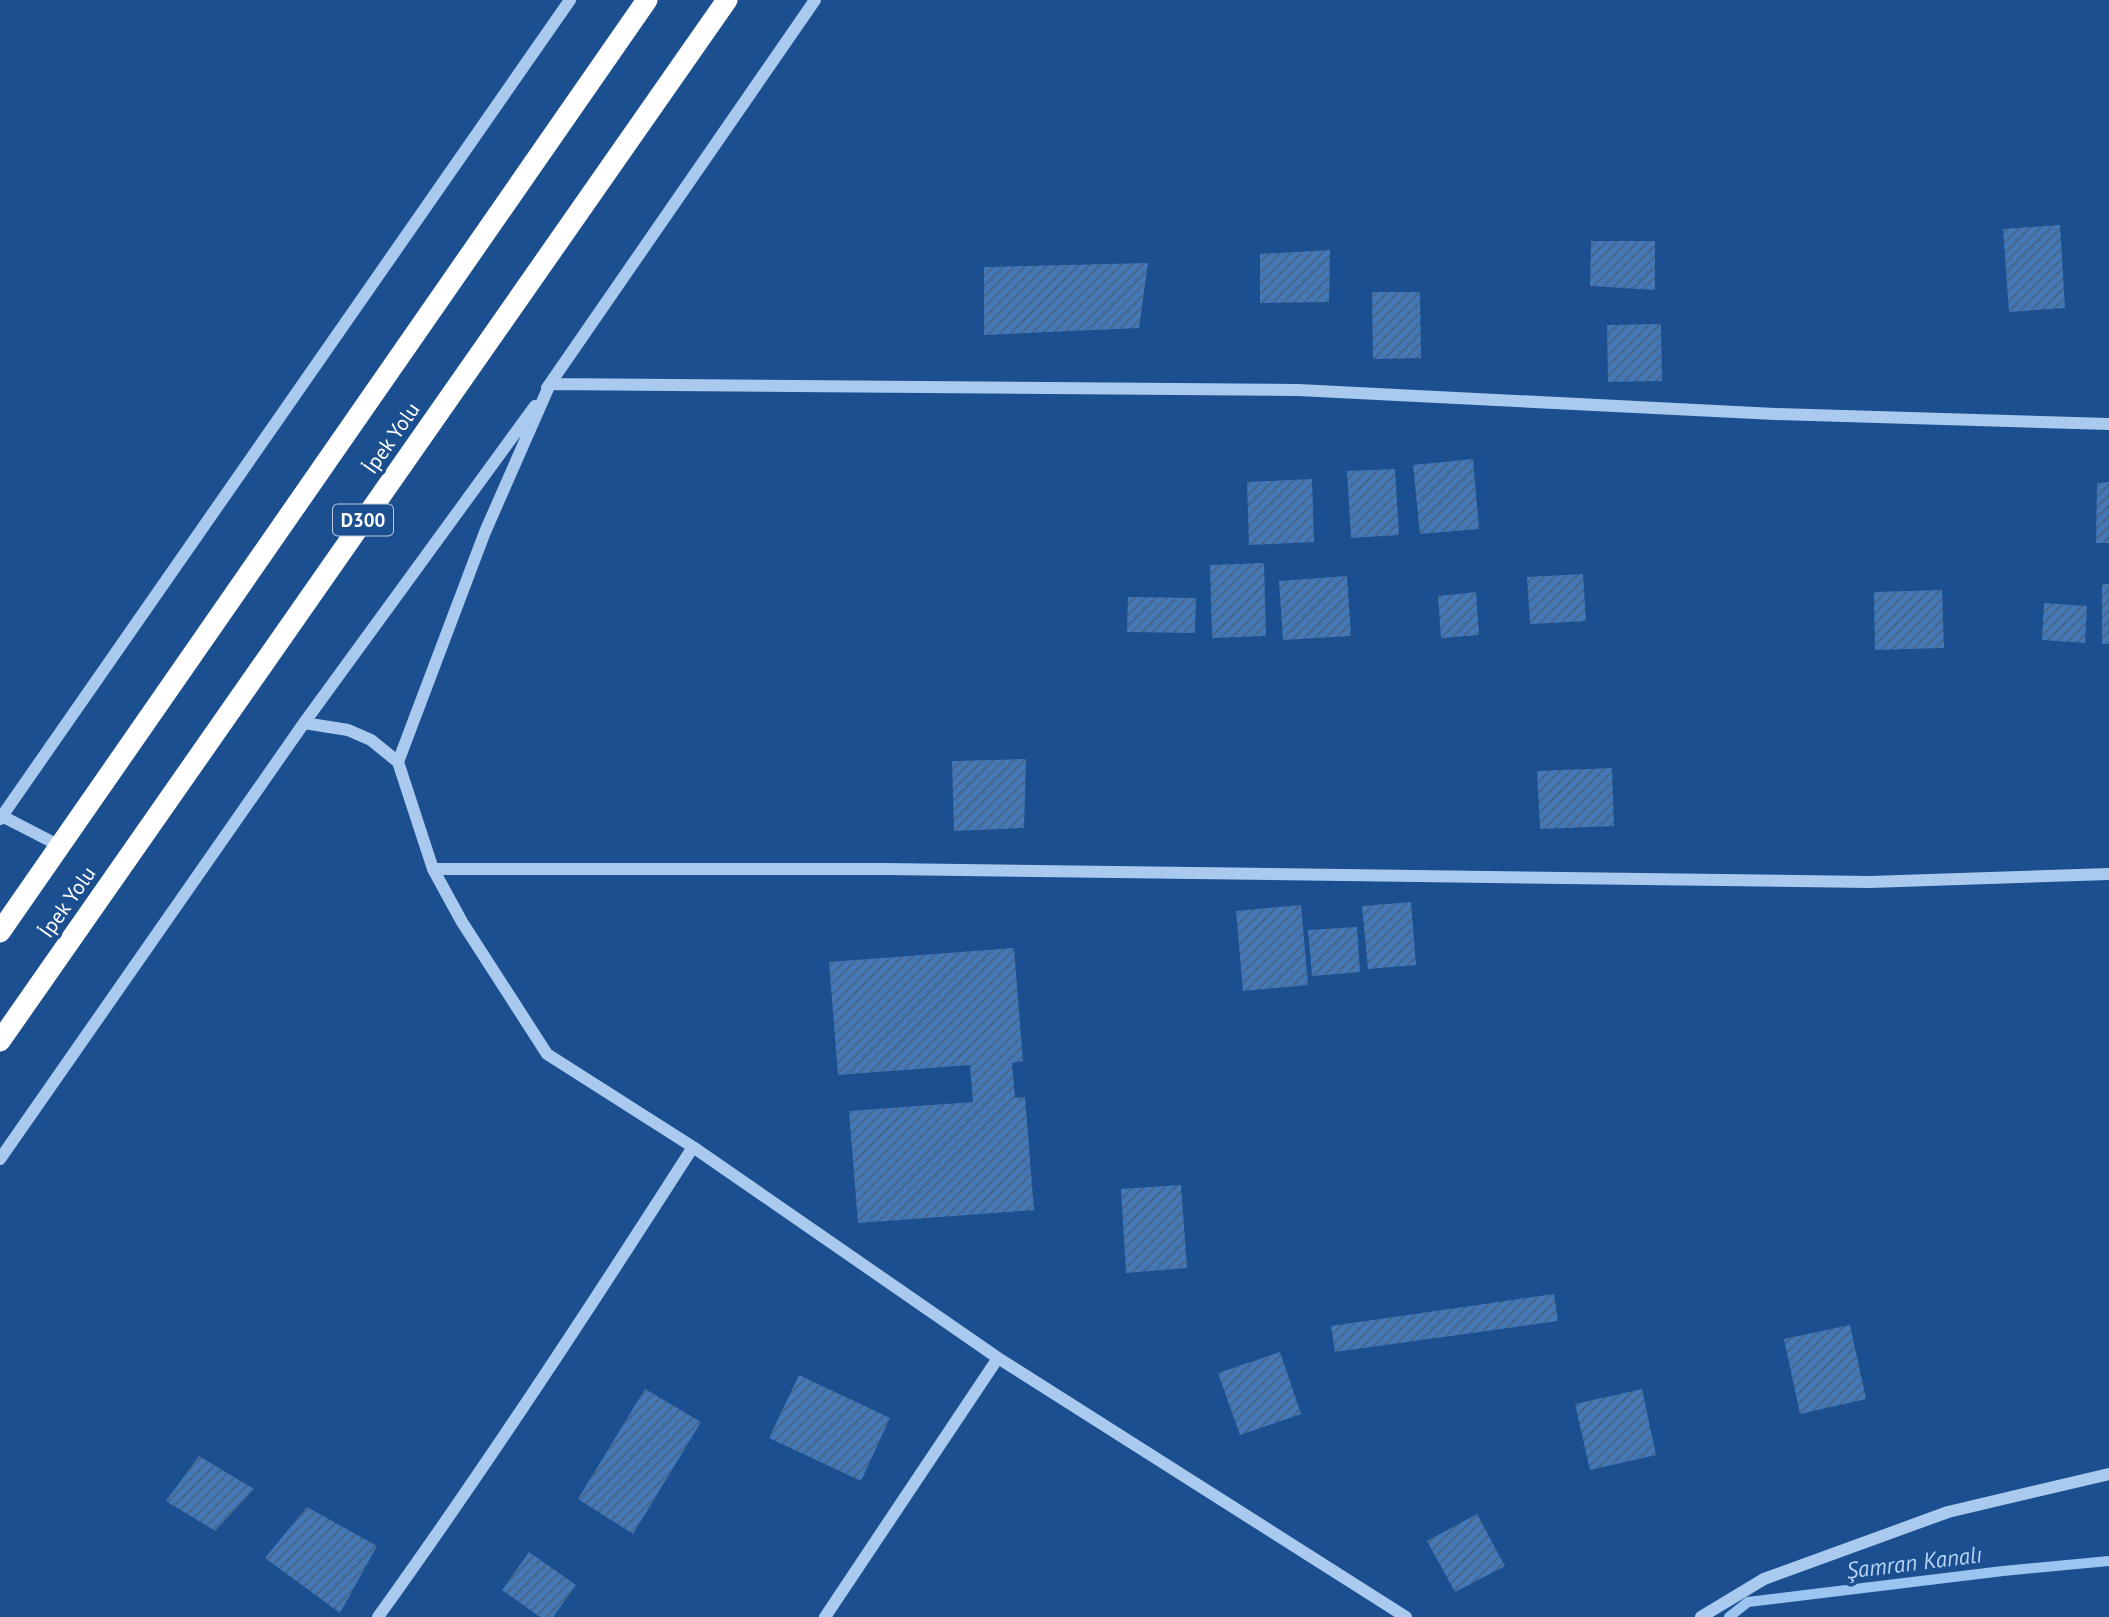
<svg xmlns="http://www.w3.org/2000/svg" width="2109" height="1617" viewBox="0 0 2109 1617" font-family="'PT Sans',sans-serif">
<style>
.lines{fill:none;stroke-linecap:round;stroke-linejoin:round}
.stream{stroke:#9cc4f0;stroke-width:10}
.building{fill:url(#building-hatch)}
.minor{stroke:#a9c9ee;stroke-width:12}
.highway{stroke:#fff;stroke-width:21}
.labels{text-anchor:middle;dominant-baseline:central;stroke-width:7;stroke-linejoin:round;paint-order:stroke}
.shield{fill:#1b4f8f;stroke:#bbcadd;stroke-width:2}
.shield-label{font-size:19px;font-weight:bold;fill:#fff}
.street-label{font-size:21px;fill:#fff;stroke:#1b4f8f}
.water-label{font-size:23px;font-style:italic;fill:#b5d3f5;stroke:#1b4f8f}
</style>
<defs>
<pattern id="building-hatch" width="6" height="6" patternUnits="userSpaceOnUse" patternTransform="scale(1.75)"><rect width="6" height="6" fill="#4478b7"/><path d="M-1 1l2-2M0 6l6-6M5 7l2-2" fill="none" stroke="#486282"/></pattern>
</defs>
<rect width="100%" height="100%" fill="#1b4f8f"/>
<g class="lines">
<!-- stream -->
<path class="stream" d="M1729 1617 1748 1602 2003 1571 2109 1561"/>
</g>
<!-- building -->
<path class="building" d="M2060 225 2065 308 2009 312 2003 229Z
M1591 241H1655V290L1590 286Z
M1330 250 1329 302 1260 303V254Z
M1148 263 1139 328 984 335V267Z
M1372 292H1420L1421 358 1373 359Z
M1661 324 1662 381 1608 382 1607 325Z
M1473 459 1479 529 1420 534 1413 465Z
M1395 469 1399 535 1351 538 1347 471Z
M1312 479 1314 542 1249 545 1247 482Z
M2109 482V543H2096L2097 483Z
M1264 563 1266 636 1212 638 1210 565Z
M1583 574 1586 621 1530 624 1527 577Z
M1347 576 1351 636 1283 640 1279 581Z
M2102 584H2109V644H2102Z
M1942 590 1944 648 1875 650 1874 592Z
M1476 592 1479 635 1441 638 1438 596Z
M1128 597 1196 598 1195 633 1127 632Z
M2044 603 2087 606 2085 643 2042 640Z
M1026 759 1024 828 954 831 952 761Z
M1612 768 1614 826 1540 829 1537 771Z
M1411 902 1416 965 1368 969 1362 906Z
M1301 905 1308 985 1243 991 1236 911Z
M1357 927 1360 972 1312 976 1308 930Z
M1014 948 1023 1061 1012 1063 1015 1098 1025 1097 1034 1210 858 1223 849 1111 973 1102 970 1065 838 1075 829 962Z
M1181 1185 1187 1268 1126 1273 1121 1189Z
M1554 1294 1558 1321 1335 1352 1331 1326Z
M1850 1325 1866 1399 1800 1414 1784 1339Z
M1280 1352 1301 1414 1240 1435 1218 1373Z
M799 1375 890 1418 861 1481 769 1438Z
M645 1389 701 1422 633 1534 578 1499Z
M1642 1389 1656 1455 1590 1470 1575 1404Z
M199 1456 254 1489 215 1531 166 1501Z
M307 1507 377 1546 340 1613 265 1558Z
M1477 1514 1505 1566 1455 1592 1427 1541Z
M529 1552 576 1585 553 1617H540L502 1590Z"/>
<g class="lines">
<!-- minor -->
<path class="minor" d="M547 388 815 0
M304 723 348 730 371 740 398 762
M0 815 60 846
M0 819 570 0
M433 869H886L1870 882 2109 874
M0 1159 304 723 535 406
M378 1617C488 1464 591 1306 693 1147
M825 1617 998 1358
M1406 1617 998 1358 693 1147 547 1054 462 922 433 869 398 762 485 532 550 384 1298 390 1775 414 2109 424
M1701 1617 1764 1579 1948 1512 2109 1474"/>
<!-- highway -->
<path class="highway" d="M0 932 647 0
M0 1041 727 0"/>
</g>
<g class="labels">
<!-- shield labels -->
<rect class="shield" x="333" y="504.5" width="60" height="31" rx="5"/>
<g class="shield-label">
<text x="363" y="520">D300</text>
</g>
<!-- street labels -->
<g class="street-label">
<text transform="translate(391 438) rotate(-55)">İpek Yolu</text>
<text transform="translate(67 902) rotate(-55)">İpek Yolu</text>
</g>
<!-- water labels -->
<g class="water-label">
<text transform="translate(1914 1562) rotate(-7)">Şamran Kanalı</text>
</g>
</g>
</svg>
